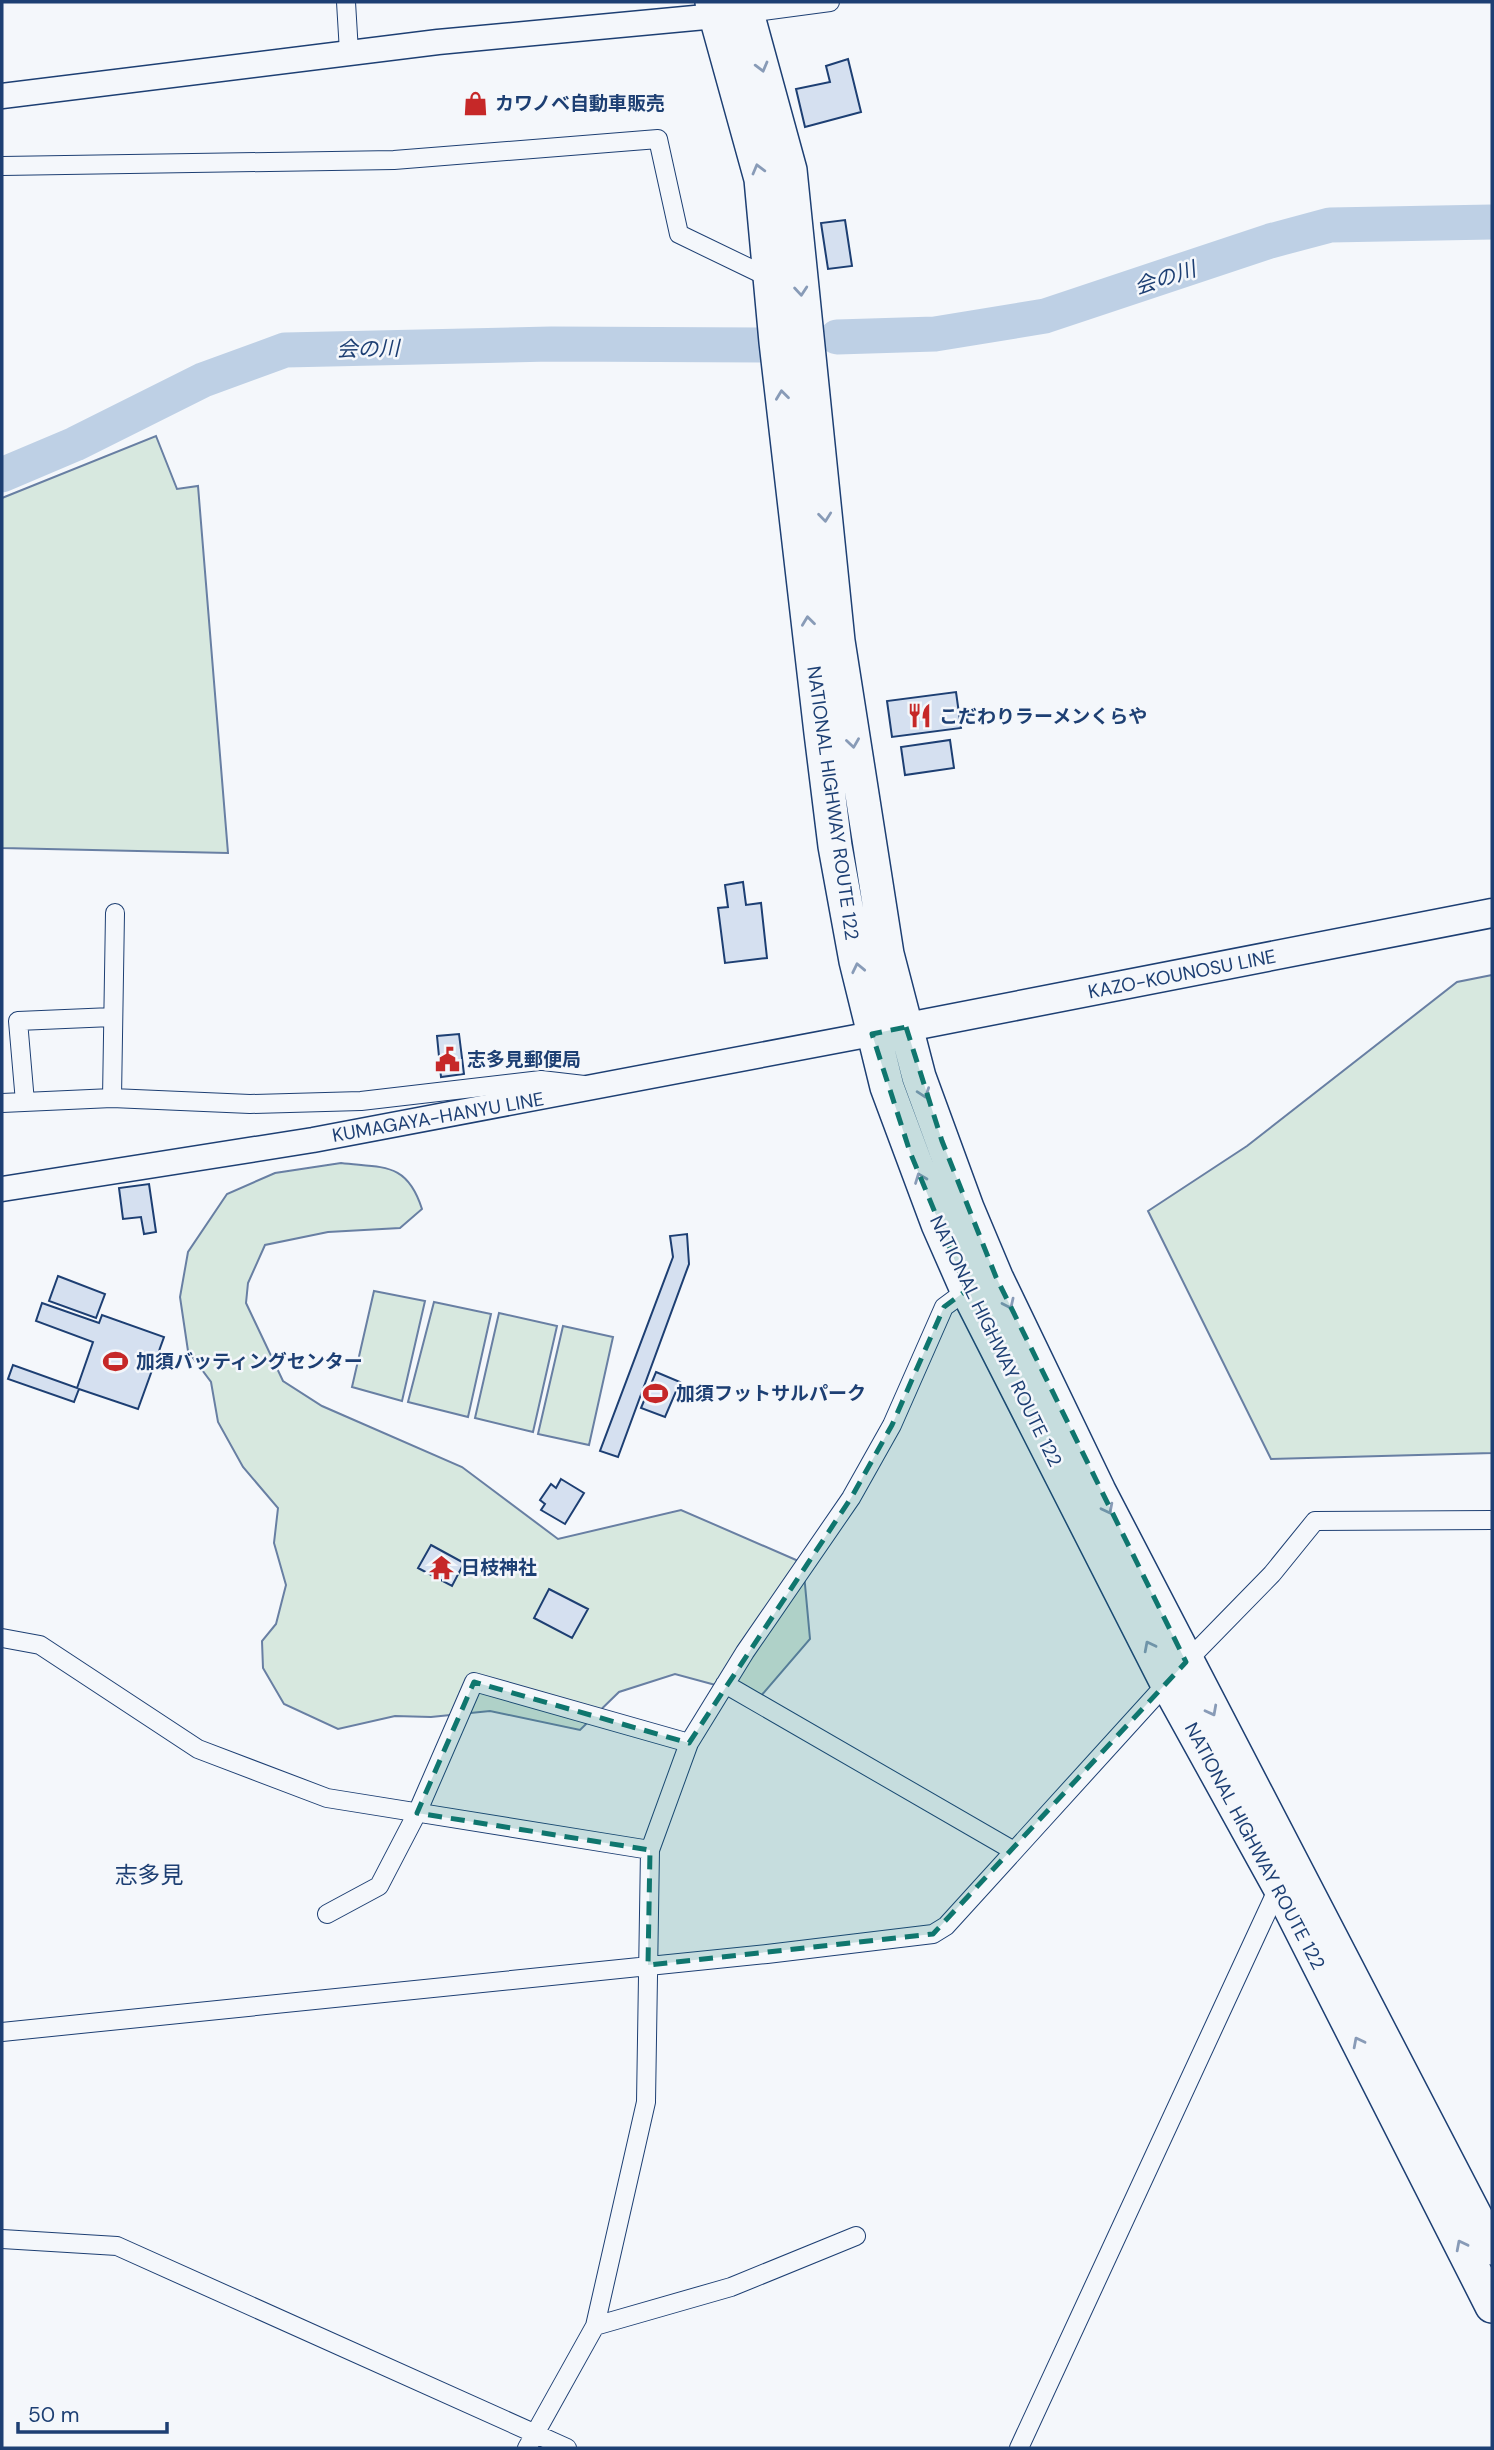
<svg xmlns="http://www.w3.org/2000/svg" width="1494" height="2450" viewBox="0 0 1494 2450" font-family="'DM Sans','Noto Sans JP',sans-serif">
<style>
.green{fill:#d7e8df;stroke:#687fa3;stroke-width:2}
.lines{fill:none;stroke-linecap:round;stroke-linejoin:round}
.river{stroke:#bed0e5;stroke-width:35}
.building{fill:#d5e0f0;stroke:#1d3f73;stroke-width:2}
.street-casing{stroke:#1d3f73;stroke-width:20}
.secondary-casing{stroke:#1d3f73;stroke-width:27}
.primary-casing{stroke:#1d3f73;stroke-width:31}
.highway-casing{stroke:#1d3f73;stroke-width:36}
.street{stroke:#f4f7fb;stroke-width:18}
.secondary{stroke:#f4f7fb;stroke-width:24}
.primary{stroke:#f4f7fb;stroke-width:28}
.highway{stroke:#f4f7fb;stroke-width:33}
.oneway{stroke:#889bb7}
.marked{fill:#0f766e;fill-opacity:0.2;stroke:#0f766e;stroke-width:5;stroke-dasharray:14 9;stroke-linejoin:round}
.labels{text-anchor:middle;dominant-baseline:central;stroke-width:5;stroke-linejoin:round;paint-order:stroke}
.poi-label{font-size:19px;font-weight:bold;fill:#1d3f73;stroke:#f4f7fb;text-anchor:start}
.street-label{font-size:19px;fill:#1d3f73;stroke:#f4f7fb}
.water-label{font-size:21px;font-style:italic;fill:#1d3f73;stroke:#f4f7fb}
.quarter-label{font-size:23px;fill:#1d3f73;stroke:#f4f7fb}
</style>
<rect width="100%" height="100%" fill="#f4f7fb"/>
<!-- green -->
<path class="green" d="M156 436 177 489 198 486 228 853 2 848V498Z
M1492 975V1453L1271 1459 1148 1211 1247 1146 1457 982Z
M341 1163C384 1168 407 1162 422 1209L400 1228 328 1232 265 1245 248 1283 246 1303 283 1381 322 1406 462 1467 558 1539 681 1510 803 1563 810 1639 760 1697 675 1674 619 1692 580 1730 490 1711 431 1717 395 1716 338 1729 284 1704 263 1668 262 1641 276 1624 286 1585 274 1543 278 1508 243 1467 218 1422 211 1382 188 1351 180 1297 188 1252 227 1194 275 1173Z
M374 1291 425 1301 402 1401 352 1387Z
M434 1302 491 1314 468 1417 408 1402Z
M499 1313 557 1326 533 1432 475 1418Z
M563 1326 613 1337 589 1445 538 1434Z"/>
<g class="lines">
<!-- river -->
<path class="river" d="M837 337 935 334 1045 316 1270 241 1330 225 1492 222
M2 475 75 444 203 380 285 350 551 344 762 345"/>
</g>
<!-- building -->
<path class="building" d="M848 59 861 112 805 127 796 89 830 82 826 66Z
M845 220 852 266 828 269 821 223Z
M956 692 961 728 892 737 887 701Z
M950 740 954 768 905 775 901 747Z
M743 882 746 905 761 903 767 958 725 963 718 908 728 907 725 885Z
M459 1034 464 1074 441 1077 437 1036Z
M149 1184 156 1232 144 1234 141 1217 123 1219 119 1188Z
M687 1234 689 1264 618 1457 600 1451 673 1257 670 1236Z
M58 1276 105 1294 96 1318 49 1301Z
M42 1303 99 1323 102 1315 164 1337 138 1409 79 1389 74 1402 8 1379 13 1365 77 1388 93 1342 36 1321Z
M656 1372 680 1382 665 1417 641 1408Z
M561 1479 584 1493 565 1524 541 1510 545 1504 540 1500 551 1484 556 1488Z
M431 1545 464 1563 452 1586 418 1568Z
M549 1589 588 1609 572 1638 534 1618Z"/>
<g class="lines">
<defs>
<path id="street" d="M346 2 349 52
M740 14 830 2
M2 166 394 160 658 139 679 234 770 278
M112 1098 115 913
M25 1102 18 1021 112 1017
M2 1103 112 1098 250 1104 361 1101 541 1080 584 1085
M2 1638 40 1645 198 1749 327 1798 650 1850
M725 1684 1014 1851
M327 1914 379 1886 417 1813 474 1682 689 1743
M2 2032 767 1954 933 1934 946 1926 1186 1662 1272 1574 1315 1521 1492 1520
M2 2239 117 2246 567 2448
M595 2326 731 2287 856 2236
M527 2448 595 2326 646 2102 650 1850 689 1743 745 1652 851 1498 892 1425 944 1307 967 1290
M1019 2448 1279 1886"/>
<path id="secondary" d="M2 96 438 42 716 16
M2 1189 313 1140 872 1034"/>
<path id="primary" d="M887 1031 1492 913"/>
<path id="highway" d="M712 2 761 179 776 342 821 733 835 846 856 961 887 1087 938 1224 967 1290 1168 1685 1279 1886 1492 2306
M744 2 790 170 838 641 887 954 919 1077 967 1208 996 1277 1099 1491 1492 2248"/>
</defs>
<!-- street casing -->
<use href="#street" class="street-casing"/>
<!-- secondary casing -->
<use href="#secondary" class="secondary-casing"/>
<!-- primary casing -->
<use href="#primary" class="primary-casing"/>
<!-- highway casing -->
<use href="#highway" class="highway-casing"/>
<!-- street -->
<use href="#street" class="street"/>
<!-- secondary -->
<use href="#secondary" class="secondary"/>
<!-- primary -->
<use href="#primary" class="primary"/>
<!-- highway -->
<use href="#highway" class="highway"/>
</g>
<!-- one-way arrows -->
<defs><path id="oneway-chevron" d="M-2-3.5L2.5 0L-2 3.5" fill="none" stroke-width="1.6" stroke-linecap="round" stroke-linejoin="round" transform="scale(1.75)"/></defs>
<g class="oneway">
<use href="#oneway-chevron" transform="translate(762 67) rotate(75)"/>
<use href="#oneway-chevron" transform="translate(758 169) rotate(-105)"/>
<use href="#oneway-chevron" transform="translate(801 291) rotate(85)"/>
<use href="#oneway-chevron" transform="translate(782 395) rotate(-97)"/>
<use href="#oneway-chevron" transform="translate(825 517) rotate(84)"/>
<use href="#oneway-chevron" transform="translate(808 621) rotate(-97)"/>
<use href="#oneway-chevron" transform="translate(853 743) rotate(82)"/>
<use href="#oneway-chevron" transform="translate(858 968) rotate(-102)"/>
<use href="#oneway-chevron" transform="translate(924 1093) rotate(71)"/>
<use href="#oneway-chevron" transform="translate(920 1178) rotate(-111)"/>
<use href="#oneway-chevron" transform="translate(1009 1304) rotate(65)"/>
<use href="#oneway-chevron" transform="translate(1108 1509) rotate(63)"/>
<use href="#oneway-chevron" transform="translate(1149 1646) rotate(-117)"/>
<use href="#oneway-chevron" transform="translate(1212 1711) rotate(62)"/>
<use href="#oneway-chevron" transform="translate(1358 2042) rotate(-117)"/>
<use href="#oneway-chevron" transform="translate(1461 2245) rotate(-117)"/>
</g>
<!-- marked area -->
<path class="marked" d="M906 1027 942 1141 996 1277 1186 1662 933 1934 648 1965 650 1850 417 1813 474 1682 689 1743 851 1498 892 1425 944 1307 967 1290 910 1152 872 1034Z"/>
<!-- icons -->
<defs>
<symbol id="shop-bare" viewBox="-9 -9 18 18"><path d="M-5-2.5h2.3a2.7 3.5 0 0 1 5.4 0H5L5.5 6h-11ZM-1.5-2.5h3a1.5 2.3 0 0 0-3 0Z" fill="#c62828" stroke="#f4f7fb" stroke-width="2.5" paint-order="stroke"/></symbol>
<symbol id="restaurant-bare" viewBox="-9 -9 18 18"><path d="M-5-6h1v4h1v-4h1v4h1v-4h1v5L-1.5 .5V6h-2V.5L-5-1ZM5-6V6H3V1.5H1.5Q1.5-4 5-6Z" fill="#c62828" stroke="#f4f7fb" stroke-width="2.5" paint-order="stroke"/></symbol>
<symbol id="civic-bare" viewBox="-9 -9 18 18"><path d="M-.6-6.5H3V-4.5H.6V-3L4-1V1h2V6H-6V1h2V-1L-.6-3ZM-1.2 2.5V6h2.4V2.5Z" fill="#c62828" stroke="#f4f7fb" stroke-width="2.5" paint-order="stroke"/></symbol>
<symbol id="stadium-bare" viewBox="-9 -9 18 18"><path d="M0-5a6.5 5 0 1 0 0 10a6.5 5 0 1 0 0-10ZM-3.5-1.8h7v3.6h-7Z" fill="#c62828" stroke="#f4f7fb" stroke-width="2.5" paint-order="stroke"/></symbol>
<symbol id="temple-bare" viewBox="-9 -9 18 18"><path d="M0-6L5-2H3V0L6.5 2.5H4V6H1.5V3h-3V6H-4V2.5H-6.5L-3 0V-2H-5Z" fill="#c62828" stroke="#f4f7fb" stroke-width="2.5" paint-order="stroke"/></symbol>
</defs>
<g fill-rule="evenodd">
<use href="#shop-bare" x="458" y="86" width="35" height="35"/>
<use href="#restaurant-bare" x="902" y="698" width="35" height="35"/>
<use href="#civic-bare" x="430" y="1042" width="35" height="35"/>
<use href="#stadium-bare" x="98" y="1344" width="35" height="35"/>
<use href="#stadium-bare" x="638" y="1376" width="35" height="35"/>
<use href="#temple-bare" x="424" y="1550" width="35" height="35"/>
</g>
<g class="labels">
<!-- poi labels -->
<g class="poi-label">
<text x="495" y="103">カワノベ自動車販売</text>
<text x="939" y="716">こだわりラーメンくらや</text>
<text x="467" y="1059">志多見郵便局</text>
<text x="136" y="1361">加須バッティングセンター</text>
<text x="676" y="1393">加須フットサルパーク</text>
<text x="461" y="1567">日枝神社</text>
</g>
<!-- street labels -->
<g class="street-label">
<text transform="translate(833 803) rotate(82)">NATIONAL HIGHWAY ROUTE 122</text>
<text transform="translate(1182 974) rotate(-11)">KAZO-KOUNOSU LINE</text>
<text transform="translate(438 1117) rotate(-10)">KUMAGAYA-HANYU LINE</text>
<text transform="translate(996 1341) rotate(64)">NATIONAL HIGHWAY ROUTE 122</text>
<text transform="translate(1255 1846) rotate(62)">NATIONAL HIGHWAY ROUTE 122</text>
</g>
<!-- water labels -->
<g class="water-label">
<text transform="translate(1165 278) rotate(-18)">会の川</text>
<text transform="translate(368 349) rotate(-1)">会の川</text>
</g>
<!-- quarter labels -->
<g class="quarter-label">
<text x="149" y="1875">志多見</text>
</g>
</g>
<!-- border -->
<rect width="1494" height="2450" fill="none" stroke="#1d3f73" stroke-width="7"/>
<!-- scale -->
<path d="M18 2422v10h149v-10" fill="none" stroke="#1d3f73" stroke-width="3.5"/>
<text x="28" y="2422" font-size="21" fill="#1d3f73" stroke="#f4f7fb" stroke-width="5" paint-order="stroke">50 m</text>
</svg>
